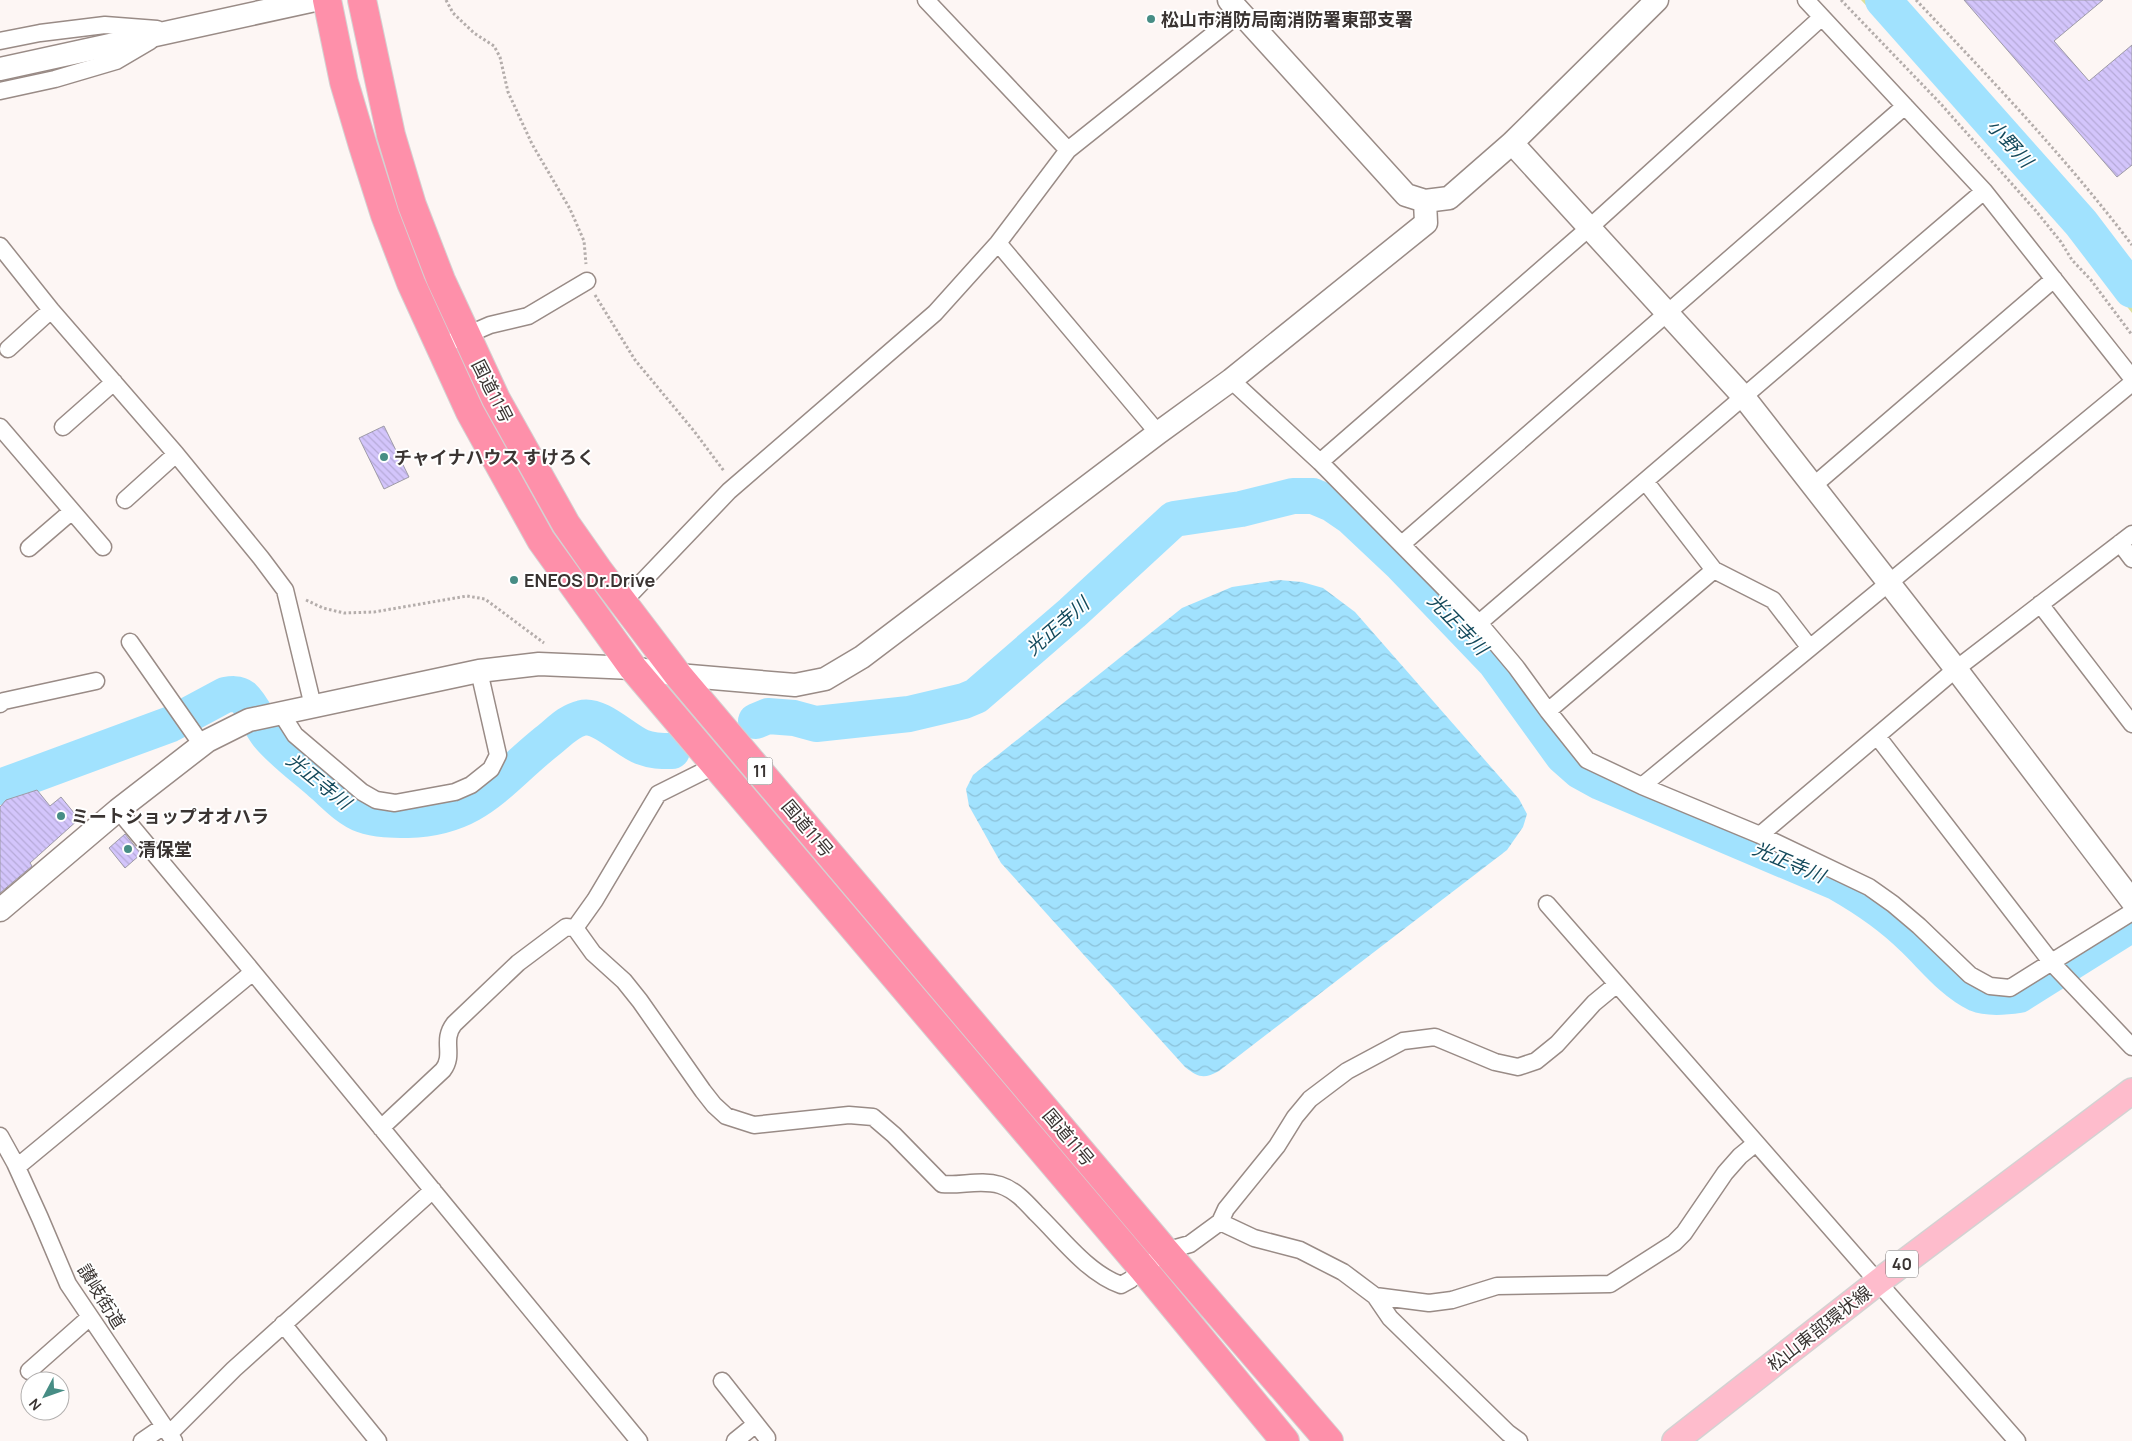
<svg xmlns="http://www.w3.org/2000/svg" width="2132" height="1441" viewBox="0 0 2132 1441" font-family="Manrope,'Noto Sans JP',sans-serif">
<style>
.grass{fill:#dce09d}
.water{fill:url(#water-waves)}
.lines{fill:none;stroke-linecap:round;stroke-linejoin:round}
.river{stroke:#a1e2fe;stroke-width:36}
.building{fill:url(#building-back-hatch);stroke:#9e9ba7}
.street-casing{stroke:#998b86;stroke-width:19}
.secondary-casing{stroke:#998b86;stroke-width:25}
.primary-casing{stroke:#d4d2d2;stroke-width:28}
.highway-casing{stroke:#d4d2d2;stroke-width:30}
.path{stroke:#b4adab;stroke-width:3;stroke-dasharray:2.5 2.5;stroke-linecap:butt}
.street{stroke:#fff;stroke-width:16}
.secondary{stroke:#fff;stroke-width:22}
.primary{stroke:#febccc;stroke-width:25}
.highway{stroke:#fe90aa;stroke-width:28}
.poi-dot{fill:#478d85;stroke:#fff;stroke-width:2}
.labels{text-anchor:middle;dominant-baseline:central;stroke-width:4;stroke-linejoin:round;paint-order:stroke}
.shield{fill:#fff;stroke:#757170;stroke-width:1}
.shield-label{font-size:16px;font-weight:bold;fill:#3a3432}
.poi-label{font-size:18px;font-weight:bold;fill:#3a3432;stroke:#fff;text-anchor:start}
.street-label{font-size:18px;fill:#3a3432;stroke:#fff}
.water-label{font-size:19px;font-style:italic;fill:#13495b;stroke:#fff}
</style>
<defs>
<pattern id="water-waves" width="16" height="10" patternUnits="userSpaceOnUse" patternTransform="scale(1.25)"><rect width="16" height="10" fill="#a1e2fe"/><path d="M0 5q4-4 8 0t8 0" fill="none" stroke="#8bc2da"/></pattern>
<pattern id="building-back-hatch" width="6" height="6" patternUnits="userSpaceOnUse" patternTransform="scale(1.25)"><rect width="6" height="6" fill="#d3c5fb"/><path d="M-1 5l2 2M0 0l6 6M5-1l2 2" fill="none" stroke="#b6aad8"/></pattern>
</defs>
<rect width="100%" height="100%" fill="#fdf6f4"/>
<!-- grass -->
<path class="grass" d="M1861 0H1898L1950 54 2023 136 2132 269V313C2048 204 1956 100 1861 0Z"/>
<!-- water -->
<path class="water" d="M1279 580 1302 582 1323 588 1355 612 1519 799 1527 814 1523 827 1507 850 1219 1071C1204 1079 1199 1078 1185 1067L1001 863 969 806 966 789 973 775 1182 608 1232 587Z"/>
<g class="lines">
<!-- river -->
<path class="river" d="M1883 0 2081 223 2132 290
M756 721 768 716 794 718 816 724 909 714 964 701 976 696 1072 613 1174 519 1241 509 1293 496H1313L1332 504 1351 517 1402 565 1495 662 1563 756 1580 771 1600 782 1838 883C1866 899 1890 915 1913 938 1933 957 1952 982 1977 994 1989 999 2006 997 2019 995L2132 924
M0 787 171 724 225 695C231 694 238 693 243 697 254 707 259 724 268 735 284 754 303 767 321 783 334 794 347 809 363 815 377 820 393 820 408 820 476 818 497 782 545 743 557 734 568 721 582 718 599 713 626 741 642 747 652 751 661 751 672 751"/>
</g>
<!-- building -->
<path class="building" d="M1964 0H2103L2054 41 2089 81 2132 45V165L2117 177Z
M384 426 409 477 384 489 359 438Z
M37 790 50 806 61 797 79 819 30 863 32 866 0 893V807L6 800Z
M125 834 141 854 125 868 109 848Z"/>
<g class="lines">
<defs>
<path id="street" d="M926 0 1068 150
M1806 0 1984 191 2132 378
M0 41 40 33 105 25 157 29
M0 91 55 79 116 61 150 41
M998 243 1158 433
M0 246 51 310 176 454 261 558 285 590 313 706
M439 347 490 325 528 316 587 281
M8 349 51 310
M1231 380 1320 462 1479 623 1516 667 1548 711 1587 760 1642 786 1760 835 1869 887 1893 904 1919 926 1970 975 1990 986 2010 988 2132 912
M0 427 103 547
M63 427 114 382
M1320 462 1589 228 1822 17
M1645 481 1714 570 1773 600 1810 648
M1813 486 2054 279
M125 500 176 454
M2120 543 2132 559
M1402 544 1905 106
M29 548 72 511
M623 602 729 491 935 313 998 243 1068 150 1240 13
M2040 604 2132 724
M1479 623 1984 191
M130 642 202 745
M0 704 4 701 96 681
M1548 711 1714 570
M281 713 295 735 362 792 376 800 395 803 455 792 471 785 491 769 498 755 479 671
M1877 736 2052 963 2132 1047
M1642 786 2132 383
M118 810 253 972 639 1441
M1760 835 1956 669 2132 534
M1547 904 2017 1441
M575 928 595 900 658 794 716 765
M381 1128 443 1070C455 1054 441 1041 454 1024L518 963 566 927 575 928 593 953 624 981 640 1001 703 1091 714 1105 726 1116 754 1125 849 1115 873 1117 894 1135 942 1184C961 1186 981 1179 1000 1185 1015 1190 1025 1201 1036 1213 1061 1237 1087 1273 1121 1285L1130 1280 1165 1251 1190 1244 1220 1222 1226 1209 1277 1146 1295 1117 1310 1099 1347 1071 1403 1041 1435 1037 1495 1062 1518 1067 1536 1061 1557 1044 1594 1003 1617 984
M0 1136 15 1163 40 1218 68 1284 174 1441
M17 1167 253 972
M1220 1222 1254 1238 1300 1250 1343 1272 1375 1296 1390 1318 1508 1433 1519 1441
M1375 1296 1429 1303 1452 1300 1497 1286 1610 1284 1674 1243 1684 1233 1725 1173 1740 1156 1756 1143
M283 1324 378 1441
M29 1371 90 1317
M722 1381 767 1438
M169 1434 234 1369 433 1190
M142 1441 164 1426
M735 1441 756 1424"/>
<path id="secondary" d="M1229 0 1406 195 1425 201 1449 198 1512 143 1657 0
M0 69 315 0
M1512 143 1743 396 1956 669 2132 901
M0 910 118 810 207 741 249 720 479 671 539 664 633 668 678 675 795 685 825 679 862 657 1158 433 1231 380 1426 223 1425 201"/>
<path id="primary" d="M1675 1441 1878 1282 2132 1091"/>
<path id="highway" d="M327 0 344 82 363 146 385 215 411 283 470 412 541 540 633 668 1143 1269 1285 1441
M362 0 391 135 412 205 441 280 496 399 566 524 599 571 678 675 1165 1251 1329 1441"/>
</defs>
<!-- street casing -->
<use href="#street" class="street-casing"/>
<!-- secondary casing -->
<use href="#secondary" class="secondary-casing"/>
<!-- primary casing -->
<use href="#primary" class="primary-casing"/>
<!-- highway casing -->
<use href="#highway" class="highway-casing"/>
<!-- path -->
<path class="path" d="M446 0 453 13 474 33 494 46 500 57 508 92 532 144 570 209 584 241 586 264
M1841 0 1940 103 2036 211 2061 242 2072 260 2091 280 2132 335
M1916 0C1991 79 2066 158 2132 245
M595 295 635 360 694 431 724 471
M306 600 323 608 344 613 374 612 467 596 485 599 544 643"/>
<!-- street -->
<use href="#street" class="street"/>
<!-- secondary -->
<use href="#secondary" class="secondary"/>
<!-- primary -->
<use href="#primary" class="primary"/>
<!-- highway -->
<use href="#highway" class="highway"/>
</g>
<!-- markers -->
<g class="poi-dot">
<circle cx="1151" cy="19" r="5"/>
<circle cx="384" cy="457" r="5"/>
<circle cx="514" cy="580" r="5"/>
<circle cx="61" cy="816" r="5"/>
<circle cx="128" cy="849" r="5"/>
</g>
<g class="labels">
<!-- shield labels -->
<g class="shield">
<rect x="747.5" y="757.5" width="25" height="27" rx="4"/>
<rect x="1886" y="1250.5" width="32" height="27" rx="4"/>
</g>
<g class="shield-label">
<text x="760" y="771">11</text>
<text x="1902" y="1264">40</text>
</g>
<!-- poi labels -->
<g class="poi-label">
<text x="1161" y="19">松山市消防局南消防署東部支署</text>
<text x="394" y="457">チャイナハウス すけろく</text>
<text x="524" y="580">ENEOS Dr.Drive</text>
<text x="71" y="816">ミートショップオオハラ</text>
<text x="138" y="849">清保堂</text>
</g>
<!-- street labels -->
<g class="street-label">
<text transform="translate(493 391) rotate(63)">国道11号</text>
<text transform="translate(808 828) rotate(50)">国道11号</text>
<text transform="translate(1069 1137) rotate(50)">国道11号</text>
<text transform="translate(102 1296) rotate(58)">讃岐街道</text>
<text transform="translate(1819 1328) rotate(-38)">松山東部環状線</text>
</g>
<!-- water labels -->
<g class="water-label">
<text transform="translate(2010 143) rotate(48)">小野川</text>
<text transform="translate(1458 624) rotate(46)">光正寺川</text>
<text transform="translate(1057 626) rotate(-41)">光正寺川</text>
<text transform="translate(319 781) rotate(39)">光正寺川</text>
<text transform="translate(1789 862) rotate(23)">光正寺川</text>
</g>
</g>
<!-- north arrow -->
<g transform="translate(45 1396) rotate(229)"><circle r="24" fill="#ffffff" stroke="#b0aead"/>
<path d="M0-4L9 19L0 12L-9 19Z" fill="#478d85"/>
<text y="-8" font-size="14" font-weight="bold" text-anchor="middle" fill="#3a3432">N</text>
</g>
</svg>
